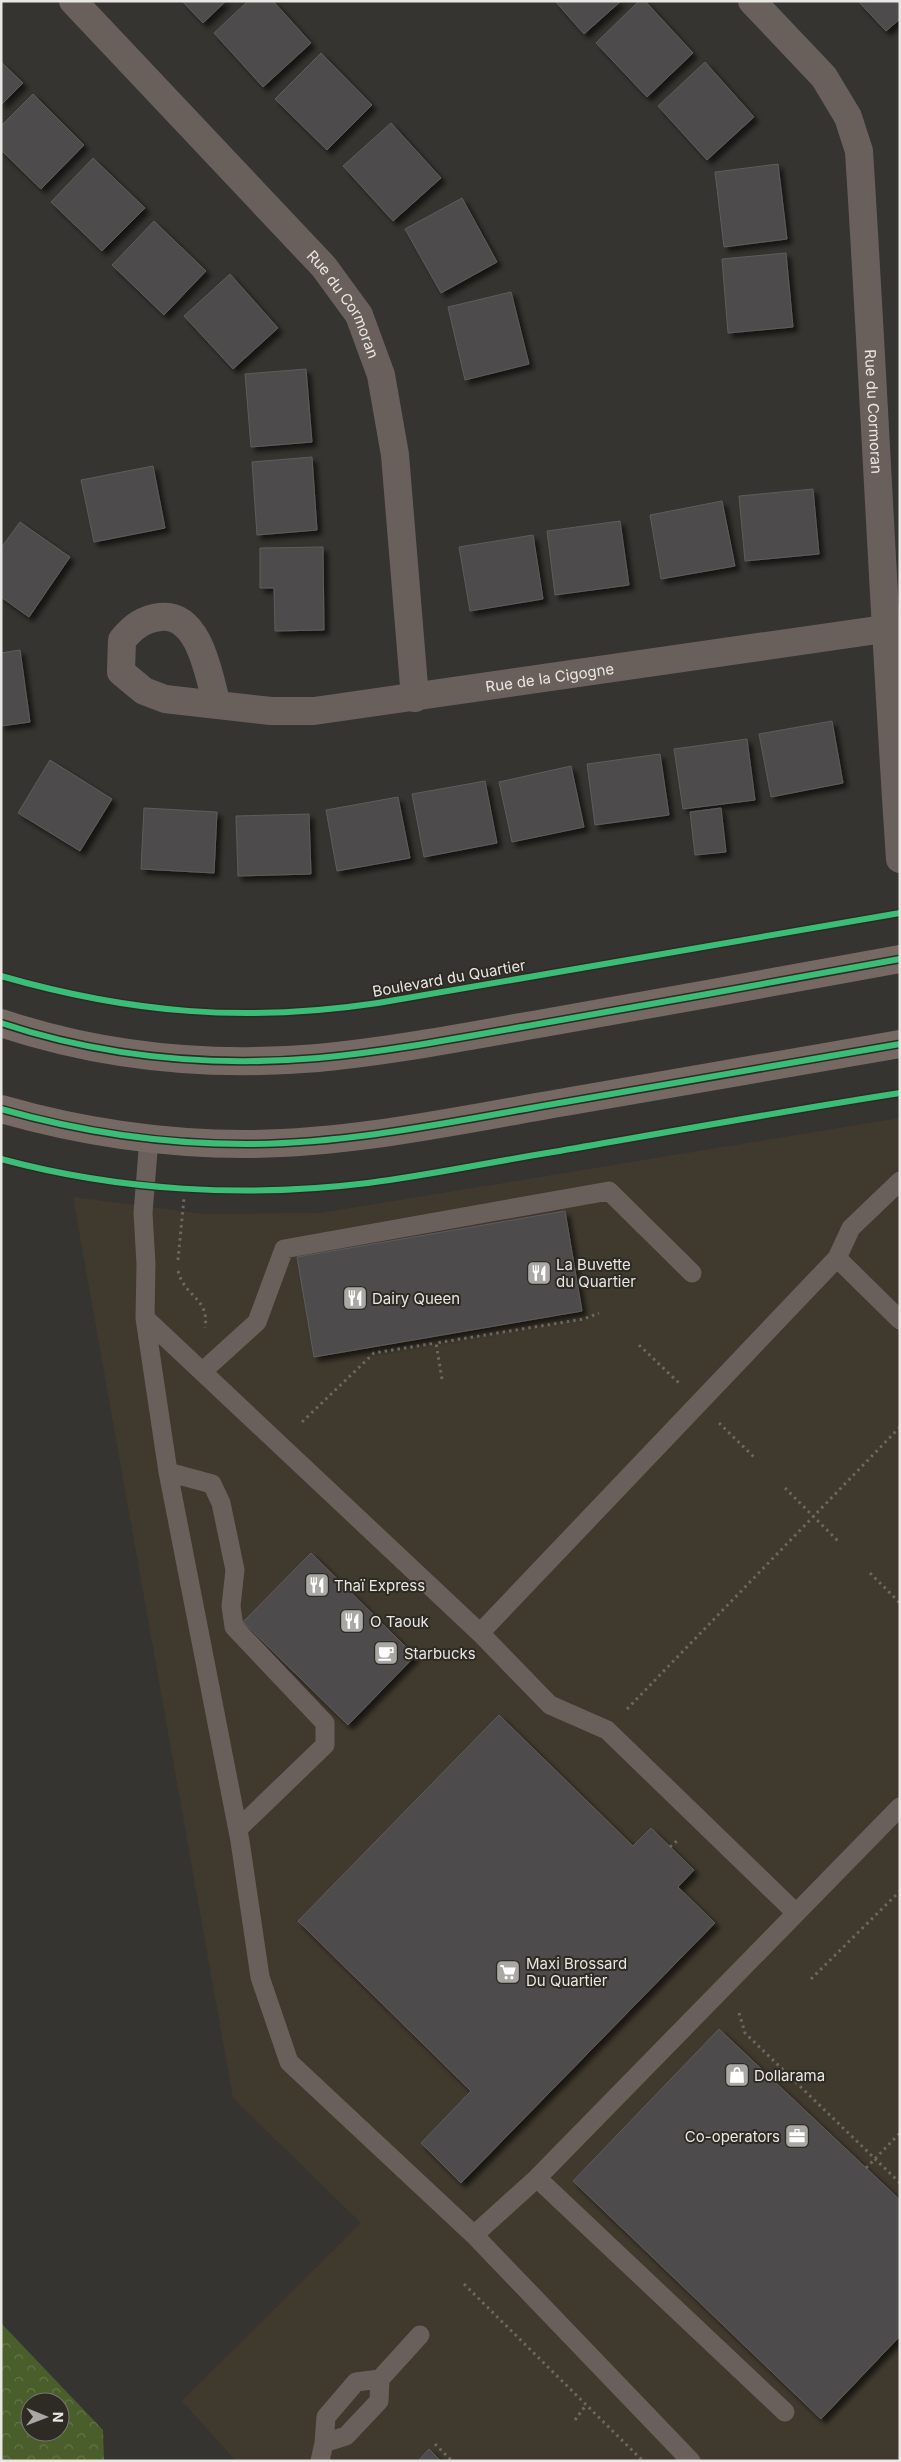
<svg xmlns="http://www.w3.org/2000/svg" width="901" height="2462" viewBox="0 0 901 2462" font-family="Inter,sans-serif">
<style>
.built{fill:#40392e}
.forest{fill:url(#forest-crowns);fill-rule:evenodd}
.building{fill:#4e4c4b;stroke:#5e5c5b;filter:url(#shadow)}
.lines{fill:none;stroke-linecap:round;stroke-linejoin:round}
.path{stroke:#6d6762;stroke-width:3;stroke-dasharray:2.5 4;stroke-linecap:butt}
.service{stroke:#6a605b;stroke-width:19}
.minor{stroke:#6a605b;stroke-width:28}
.secondary{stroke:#766963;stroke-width:28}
.cycleway-casing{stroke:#2e2b24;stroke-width:9}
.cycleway{stroke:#3abd76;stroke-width:6}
.labels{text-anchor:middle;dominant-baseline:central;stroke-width:4;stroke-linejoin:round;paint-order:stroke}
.street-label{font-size:15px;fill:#e9e7e3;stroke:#2e2b24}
.poi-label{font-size:15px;fill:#e9e7e3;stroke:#2e2b24;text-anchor:start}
</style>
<defs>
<pattern id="forest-crowns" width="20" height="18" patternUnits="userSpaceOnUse" patternTransform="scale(1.25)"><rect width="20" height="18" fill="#495e2b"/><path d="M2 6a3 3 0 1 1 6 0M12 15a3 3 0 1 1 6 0" fill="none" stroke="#63754a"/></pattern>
<filter id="shadow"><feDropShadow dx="4.5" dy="4.5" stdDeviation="2.5" flood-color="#0009"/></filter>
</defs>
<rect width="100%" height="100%" fill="#363430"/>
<!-- built -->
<path class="built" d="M900 1118V2460L236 2461 182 2401 361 2223 233 2098 73 1197 204 1214 320 1213Z"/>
<!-- forest -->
<path class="forest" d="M1 2323 103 2430 104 2461H1ZM30 2402H60V2432H30Z"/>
<!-- building -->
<path class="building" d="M182 1H226L203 23Z
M248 1H273L311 43 263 87 214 33Z
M555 1H621L584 34Z
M639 1H645L693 53 647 97 596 43Z
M858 1H900V19L886 31Z
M321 53 372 105 327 150 275 99Z
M1 62 23 83 1 105Z
M705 62 754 117 707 160 658 106Z
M33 94 84 145 41 189 1 150V126Z
M391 123 441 178 393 221 343 166Z
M93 158 145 208 102 251 51 202Z
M778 164 787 239 724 247 715 172Z
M462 198 497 262 441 293 405 229Z
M154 221 206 271 164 315 112 265Z
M786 253 793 327 728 333 722 259Z
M230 274 278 328 233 369 184 316Z
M511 292 529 364 465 380 448 307Z
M306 369 312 442 251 447 245 374Z
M312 457 317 530 257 535 252 462Z
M153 466 165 528 94 542 81 480Z
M813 489 819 554 745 561 739 496Z
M722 501 735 566 661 579 650 515Z
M620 521 629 585 555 595 547 531Z
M20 522 70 557 29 617 1 597V548Z
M533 535 543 599 470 611 459 547Z
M323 547 324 630 275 631 274 588H260V548Z
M20 650 30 722 1 726V653Z
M832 721 843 783 771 797 759 734Z
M747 739 755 800 683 809 674 749Z
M660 754 669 815 595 825 587 764Z
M50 760 112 799 80 851 18 813Z
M571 766 584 827 512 842 499 782Z
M485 781 497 843 424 857 412 794Z
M398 797 410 858 337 871 326 810Z
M144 808 217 812 214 873 141 869Z
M721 808 726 852 695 855 690 812Z
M309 814 311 874 238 876 236 816Z
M565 1211 582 1311 314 1357 297 1257Z
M311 1553 415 1656 348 1725 243 1622Z
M499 1715 633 1846 651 1828 694 1870 678 1887 715 1923 461 2183 421 2143 471 2091 298 1921Z
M719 2029 900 2200V2336L821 2419 573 2181Z
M429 2449 441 2461H418Z"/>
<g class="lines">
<!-- path -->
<path class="path" d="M178 1260 184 1198
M178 1271C185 1298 210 1298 205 1328
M639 1345 679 1383
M442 1379 436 1343 584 1319 599 1313
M302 1422 374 1353 436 1343
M719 1423 756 1459
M785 1488 839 1542
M870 1573 900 1603
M627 1709 900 1427
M670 1847 679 1839
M811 1979 900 1891
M739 2013 745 2033 900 2183
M866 2168 900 2133
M464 2284 643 2461
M575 2420 586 2405
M435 2444 452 2461"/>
<!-- service -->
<path class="service" d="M149 1139 143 1213 146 1264 145 1318 168 1472 240 1841 260 1977 289 2062 474 2235 691 2461
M837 1258 900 1320
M145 1318 480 1633 550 1705 607 1730 796 1913
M203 1371 257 1322 284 1249 609 1191 692 1273
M168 1472 212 1484 221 1503 235 1570 231 1606 234 1627 325 1723V1745L238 1829
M480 1633 837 1258 851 1228 900 1181
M537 2178 785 2412
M474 2235 537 2178 900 1807
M324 2443 326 2417 356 2382 380 2379
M320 2461 324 2443 346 2436 379 2401 380 2379 420 2335"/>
<!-- minor -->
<g class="minor">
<path id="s1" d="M73 1 324 267 359 315 381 375 395 455 415 698"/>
<path id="s2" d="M752 1 824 77 848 117 859 151C874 387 884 623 900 859"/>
<path id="s3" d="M217 705C209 677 200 612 160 617 143 619 133 627 122 640L121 672 144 691 165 699 271 711H314L884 629"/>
</g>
<!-- secondary -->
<path class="secondary" d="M1 1023C103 1057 211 1067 318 1058 393 1051 469 1036 544 1023 663 1002 781 981 900 959
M1 1109C81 1132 162 1144 245 1144 354 1144 464 1119 571 1101 680 1082 790 1064 900 1044"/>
<defs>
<path id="cycleway" d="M1 976C130 1013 245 1023 378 1003L900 913
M1 1023C103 1057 211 1067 318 1058 393 1051 469 1036 544 1023 663 1002 781 981 900 959
M1 1109C81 1132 162 1144 245 1144 354 1144 464 1119 571 1101 680 1082 790 1064 900 1044
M1 1159C120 1191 246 1198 368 1183 430 1175 491 1162 553 1152 668 1132 784 1111 900 1093"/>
</defs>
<!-- cycleway casing -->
<use href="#cycleway" class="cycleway-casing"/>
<!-- cycleway -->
<use href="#cycleway" class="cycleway"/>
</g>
<!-- icons -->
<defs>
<symbol id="restaurant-square" viewBox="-11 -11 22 22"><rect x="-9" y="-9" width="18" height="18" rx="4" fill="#aaa8a4" stroke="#2e2b24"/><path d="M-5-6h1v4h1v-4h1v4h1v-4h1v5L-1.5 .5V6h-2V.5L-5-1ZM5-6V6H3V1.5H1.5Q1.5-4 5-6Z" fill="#fff"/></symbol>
<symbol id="cafe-square" viewBox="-11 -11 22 22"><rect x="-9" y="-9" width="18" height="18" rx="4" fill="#aaa8a4" stroke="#2e2b24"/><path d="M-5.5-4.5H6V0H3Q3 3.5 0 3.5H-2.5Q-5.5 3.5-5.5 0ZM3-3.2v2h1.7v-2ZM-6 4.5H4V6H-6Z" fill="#fff"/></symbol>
<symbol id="supermarket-square" viewBox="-11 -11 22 22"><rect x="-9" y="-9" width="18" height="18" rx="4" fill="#aaa8a4" stroke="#2e2b24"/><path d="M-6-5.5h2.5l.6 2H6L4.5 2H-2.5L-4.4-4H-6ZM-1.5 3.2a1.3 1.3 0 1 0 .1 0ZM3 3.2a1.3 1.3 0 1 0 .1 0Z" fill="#fff"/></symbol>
<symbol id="shop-square" viewBox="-11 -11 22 22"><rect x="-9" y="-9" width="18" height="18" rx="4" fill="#aaa8a4" stroke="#2e2b24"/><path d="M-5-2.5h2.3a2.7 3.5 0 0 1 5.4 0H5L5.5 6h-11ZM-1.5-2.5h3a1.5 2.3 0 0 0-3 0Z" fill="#fff"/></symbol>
<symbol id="office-square" viewBox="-11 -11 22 22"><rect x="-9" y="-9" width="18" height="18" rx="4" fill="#aaa8a4" stroke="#2e2b24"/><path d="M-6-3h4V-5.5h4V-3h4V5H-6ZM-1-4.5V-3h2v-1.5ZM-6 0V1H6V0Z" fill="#fff"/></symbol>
</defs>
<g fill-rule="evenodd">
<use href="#restaurant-square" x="525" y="1259" width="28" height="28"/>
<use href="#restaurant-square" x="341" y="1284" width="28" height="28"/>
<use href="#restaurant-square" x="303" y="1571" width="28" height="28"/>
<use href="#restaurant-square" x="338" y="1607" width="28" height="28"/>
<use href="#cafe-square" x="372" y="1639" width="28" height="28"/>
<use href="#supermarket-square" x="494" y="1958" width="28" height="28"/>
<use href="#shop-square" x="723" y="2061" width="28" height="28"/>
<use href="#office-square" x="783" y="2122" width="28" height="28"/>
</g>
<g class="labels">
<!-- street labels -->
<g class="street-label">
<text stroke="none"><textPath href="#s1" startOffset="408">Rue du Cormoran</textPath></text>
<text stroke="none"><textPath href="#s2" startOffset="448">Rue du Cormoran</textPath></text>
<text stroke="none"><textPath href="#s3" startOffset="632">Rue de la Cigogne</textPath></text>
<text transform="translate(449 978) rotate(-10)">Boulevard du Quartier</text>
</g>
<!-- poi labels -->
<g class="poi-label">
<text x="556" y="1264">La Buvette<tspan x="556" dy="17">du Quartier</tspan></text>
<text x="372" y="1298">Dairy Queen</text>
<text x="334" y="1585">Thaï Express</text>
<text x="370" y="1621">O Taouk</text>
<text x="404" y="1653">Starbucks</text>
<text x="526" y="1963">Maxi Brossard<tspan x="526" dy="17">Du Quartier</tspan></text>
<text x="754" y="2075">Dollarama</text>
<text x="780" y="2136" text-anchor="end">Co-operators</text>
</g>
</g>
<!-- border -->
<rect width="901" height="2462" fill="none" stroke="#e9e7e3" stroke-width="5"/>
<!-- north arrow -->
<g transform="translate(45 2417) rotate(91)"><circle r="24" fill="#2e2b24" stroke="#797670"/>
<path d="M0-4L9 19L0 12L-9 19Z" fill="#aaa8a4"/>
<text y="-8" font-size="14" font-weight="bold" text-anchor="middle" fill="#e9e7e3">N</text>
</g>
</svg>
